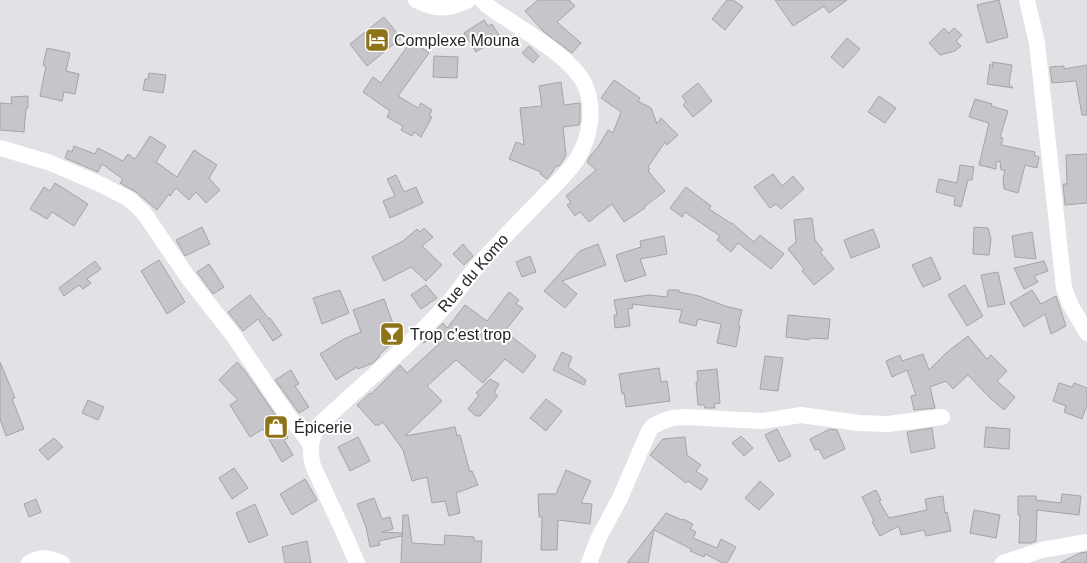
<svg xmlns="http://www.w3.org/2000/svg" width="1087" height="563" viewBox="0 0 1087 563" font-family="Helvetica,sans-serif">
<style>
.building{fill:#c6c6ca;stroke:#a4a4a8}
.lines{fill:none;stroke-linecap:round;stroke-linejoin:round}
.minor{stroke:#fff;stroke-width:16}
.labels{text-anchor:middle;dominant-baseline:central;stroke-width:4;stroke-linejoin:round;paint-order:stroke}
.poi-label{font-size:16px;fill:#252527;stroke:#fff;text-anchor:start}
.street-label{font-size:16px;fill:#252527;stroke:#fff}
</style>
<rect width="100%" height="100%" fill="#e1e1e6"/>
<!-- building -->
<path class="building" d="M538 0H569L575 6 557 22 581 43 572 53 543 31 525 11Z
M727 0H733L743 7 725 30 712 19Z
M775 0H847L829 13 824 6 793 26Z
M999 0 1008 37 987 43 977 5Z
M384 17 401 38 367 66 350 44Z
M484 20 488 26 492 24 500 37 476 52 464 33Z
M944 28 949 33 954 28 962 35 956 41 961 46 955 51 940 55 929 43Z
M847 38 860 49 843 68 831 57Z
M412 40 429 53 398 96 418 108 421 103 432 110 429 116 432 117 421 137 414 132 412 136 401 130 403 126 387 117 390 111 363 92 373 77 381 83Z
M529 46 539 56 533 63 522 53Z
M47 48 70 53 66 71 79 74 75 94 64 92 62 101 40 96 46 66 43 65Z
M434 56 458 57 457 78 433 77Z
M992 62 1012 65 1009 84 1013 88 987 84 990 64 993 67Z
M1087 65V115H1082L1076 81 1052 83 1050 67 1064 66V69Z
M149 73 166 75 163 93 143 90 145 79H148Z
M614 80 640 98 638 101 651 108 657 124 661 118 678 135 667 145 665 142 648 167 650 169 648 171 665 191 644 207 645 208 624 222 612 204 589 222 580 212 575 216 567 205 571 202 566 196 596 170 587 162 590 156 598 147 608 130 613 133 621 112 601 98Z
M561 82 564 105 580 103V121L579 125 563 127 566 155 562 162 559 166H556L551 174 547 179 540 174 541 172 509 159 516 142 524 145 520 108 542 106 539 86Z
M698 83 712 101 693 117 683 105 686 102 682 96Z
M28 96V108H26L24 132 0 130V103L12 104 11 97Z
M879 96 896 108 885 123 868 112Z
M975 99 992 104 991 106 1008 111 1000 137 1003 138 1001 145 1035 152 1034 155 1039 157 1037 168 1025 165 1018 193 1004 189 1003 179 1005 170H1001L1000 161 996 162V169L979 165 989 123 969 117Z
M150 136 166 146 156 162 177 177 194 150 217 165 209 178 220 190 206 203 196 192 189 200 176 188 170 196 169 194 157 210 136 192 120 183 123 179 102 164 98 172 65 158 68 150 72 152 74 146 95 154 98 148 123 161 128 154 135 159Z
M1087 154V203L1065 205 1063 184H1067L1066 155Z
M960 165 974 167 972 180H968L961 207 954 205 955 197 936 192 939 179 957 183Z
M773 174 782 186 793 176 804 189 781 209 776 204 770 208 754 187Z
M396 175 404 192 416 187 423 203 390 218 383 201 395 196 387 179Z
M55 183 88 204 74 226 52 212 47 219 30 209 44 187 50 191Z
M686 187 711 206 709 209 732 224V223L754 242 760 235 784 254 771 269 738 243 731 252 717 240 720 236 685 212 682 217 670 208Z
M812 218 815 240 823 250 820 252 834 269 814 285 802 271 804 269 788 249 796 242 794 220Z
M202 227 210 244 185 256 176 240Z
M974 227 988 228 991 239 989 255 973 254Z
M424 228 433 237 422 246 442 265 426 281 411 267 384 281 372 257 403 241 417 229 420 232Z
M873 229 880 247 851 258 844 240Z
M1032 232 1036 259 1015 257 1012 236Z
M664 236 667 254 640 259 646 275 625 282 616 255 641 247 640 241Z
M463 244 473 256 464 265 453 254Z
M598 244 606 265 562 281 577 294 565 308 544 291 580 251Z
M530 256 536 272 522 277 516 262Z
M931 257 941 279 923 287 912 265Z
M159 260 185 302 167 314 141 271Z
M95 261 101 269 87 279 91 283 83 289 79 285 64 296 59 288Z
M1044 261 1048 271 1034 276 1038 282 1024 289 1014 268Z
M209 264 224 287 213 294 197 272Z
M998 272 1005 304 988 307 981 275Z
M426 285 437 298 421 309 411 295Z
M965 285 983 316 967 326 948 295Z
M340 290 349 313 322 324 313 298Z
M668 290H679V292L699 296 725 306 742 310 738 325 740 326 736 347 717 343 721 324 698 319 696 326 679 322 682 310 632 304 633 308 628 309 630 326 615 328 614 315H617L614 300 649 295 667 297Z
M1032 290 1041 304 1056 296 1066 326 1051 334 1045 314 1024 327 1010 303Z
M509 292 519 300 516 304 523 308 505 331 536 356 523 373 505 359 483 383 456 360 427 386 442 401 405 436 455 427 457 436 460 435 470 472 472 471 478 485 456 493 460 513 449 516 445 501 432 503 427 477 412 481 403 450 383 422 379 425H375L357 405 370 393 371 394 400 365 407 373 439 344 433 339 423 343 443 323 447 328 465 305 487 321Z
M250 295 269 319 270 318 282 335 273 341 258 319 243 331 228 312Z
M384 299 395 329 401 335 379 355 380 356 373 363 358 369 357 367 336 380 320 354 344 339 361 332 353 310Z
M788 315 830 319 828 339 810 338 809 340 786 337Z
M968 336 987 359 991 355 1007 371 997 381 1015 397 1004 410 990 398 968 375 953 389 946 381 930 387 935 408 914 410 911 396 916 395 907 370 892 377 886 361 900 355 902 361 923 354 929 370 946 353Z
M562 352 572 357 568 367 586 380 584 385 553 370Z
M765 356 783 358 778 391 760 389Z
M0 362 15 398 12 399 24 429 6 436 0 419Z
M237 362 245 371 285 429H284L288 438 284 440 293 455 282 462 263 429 250 437 230 405 238 400 219 380Z
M659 368 661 382 667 381 670 401 626 407 624 393 622 394 619 374Z
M717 369 720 403 714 404 715 408H705L704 405H698L696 382 698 381 697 371Z
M291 370 299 384 295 386 309 407 299 413 275 380Z
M490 379 499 384 494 393 498 396 480 416H476L468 409 479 395 476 393Z
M1059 383 1072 387 1074 383 1087 388V405L1082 419 1064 412 1066 406 1053 401Z
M546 399 562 411 546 431 530 418Z
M88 400 104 407 98 420 82 413Z
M986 427 1010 429 1009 449 984 447Z
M932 428 935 448 911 453 907 432Z
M777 429 791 456 779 462 765 435Z
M830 429 837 430 845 449 824 459 819 449 815 450 810 439Z
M741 436 753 448 744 456 732 443Z
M358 437 370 461 350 471 338 447Z
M685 437 687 455 701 465 696 471 708 479 701 490 688 481 686 483 650 455 663 439Z
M54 438 63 447 48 460 39 450Z
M234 468 248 488 232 499 219 478Z
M566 470 591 481 581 503 592 504 590 524 558 520 557 550H541L542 517H539L538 494H556Z
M305 479 317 500 292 515 280 494Z
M760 481 774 494 759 510 745 498Z
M876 490 881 500 879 501 889 518 927 510 925 499 943 496 945 513 947 512 951 531 926 536 924 530 901 535 899 526 880 536 872 522 874 521 862 497Z
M1062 494 1081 496 1079 515 1037 510 1036 541 1031 543H1019L1020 515H1018V496H1036V500L1061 503Z
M374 498 382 519 390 517 393 529 382 532 402 533V536L379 541 380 545 370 547 366 527 357 504Z
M36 499 41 512 29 517 24 504Z
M255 504 268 535 249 543 236 513Z
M974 510 1000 515 996 538 970 533Z
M666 513 682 520 683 519 693 524 690 529 696 532 693 538 717 548 721 539 736 547 727 563H723L705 554 704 557 690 551 691 549 654 530 648 563H627Z
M403 515H408L412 543 444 545 445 535 474 537V541H482L481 563H401Z
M307 541 311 563H285L282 547Z
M1087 552V563H1060L1080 553Z"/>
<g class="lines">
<!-- minor -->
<path class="minor" d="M416 0C436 10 448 10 468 0
M1027 0 1037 43 1064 288 1071 306 1087 333
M0 148 48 162 102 185 129 199 144 213 189 279 233 335 286 413 304 435 310 444
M29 563C42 556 49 557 62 563
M357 563 344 533 313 466C309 449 310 439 319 425 362 384 409 347 448 303 456 294 462 285 469 276 478 265 487 255 497 245 513 227 530 211 547 193 557 183 569 172 577 159 590 138 596 107 584 83 570 57 530 35 506 18 498 13 488 8 482 0
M589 563 599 537 620 498 649 431 653 426 663 421 673 418 686 417 762 421 801 415 859 423 888 424 942 417
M1003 563 1042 550 1087 542"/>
</g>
<!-- icons -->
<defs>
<symbol id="hotel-square" viewBox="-11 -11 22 22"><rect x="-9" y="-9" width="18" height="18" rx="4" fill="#8e7318" stroke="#fff"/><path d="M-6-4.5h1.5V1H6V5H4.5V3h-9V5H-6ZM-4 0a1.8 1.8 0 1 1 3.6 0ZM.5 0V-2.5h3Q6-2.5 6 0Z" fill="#fff"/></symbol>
<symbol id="bar-square" viewBox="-11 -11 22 22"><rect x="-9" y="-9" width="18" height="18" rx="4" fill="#8e7318" stroke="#fff"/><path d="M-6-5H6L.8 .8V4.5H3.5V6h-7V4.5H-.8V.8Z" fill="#fff"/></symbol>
<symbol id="shop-square" viewBox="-11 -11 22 22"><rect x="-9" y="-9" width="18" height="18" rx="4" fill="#8e7318" stroke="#fff"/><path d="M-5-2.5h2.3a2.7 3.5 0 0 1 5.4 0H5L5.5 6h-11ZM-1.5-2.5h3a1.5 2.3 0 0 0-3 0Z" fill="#fff"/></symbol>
</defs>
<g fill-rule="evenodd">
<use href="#hotel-square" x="363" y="26" width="28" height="28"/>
<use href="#bar-square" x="378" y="320" width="28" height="28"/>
<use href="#shop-square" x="262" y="413" width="28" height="28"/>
</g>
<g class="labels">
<!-- poi labels -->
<g class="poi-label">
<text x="394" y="40">Complexe Mouna</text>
<text x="410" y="334">Trop c'est trop</text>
<text x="294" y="427">Épicerie</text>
</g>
<!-- street labels -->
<g class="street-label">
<text transform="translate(473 273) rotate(-49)">Rue du Komo</text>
</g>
</g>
</svg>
